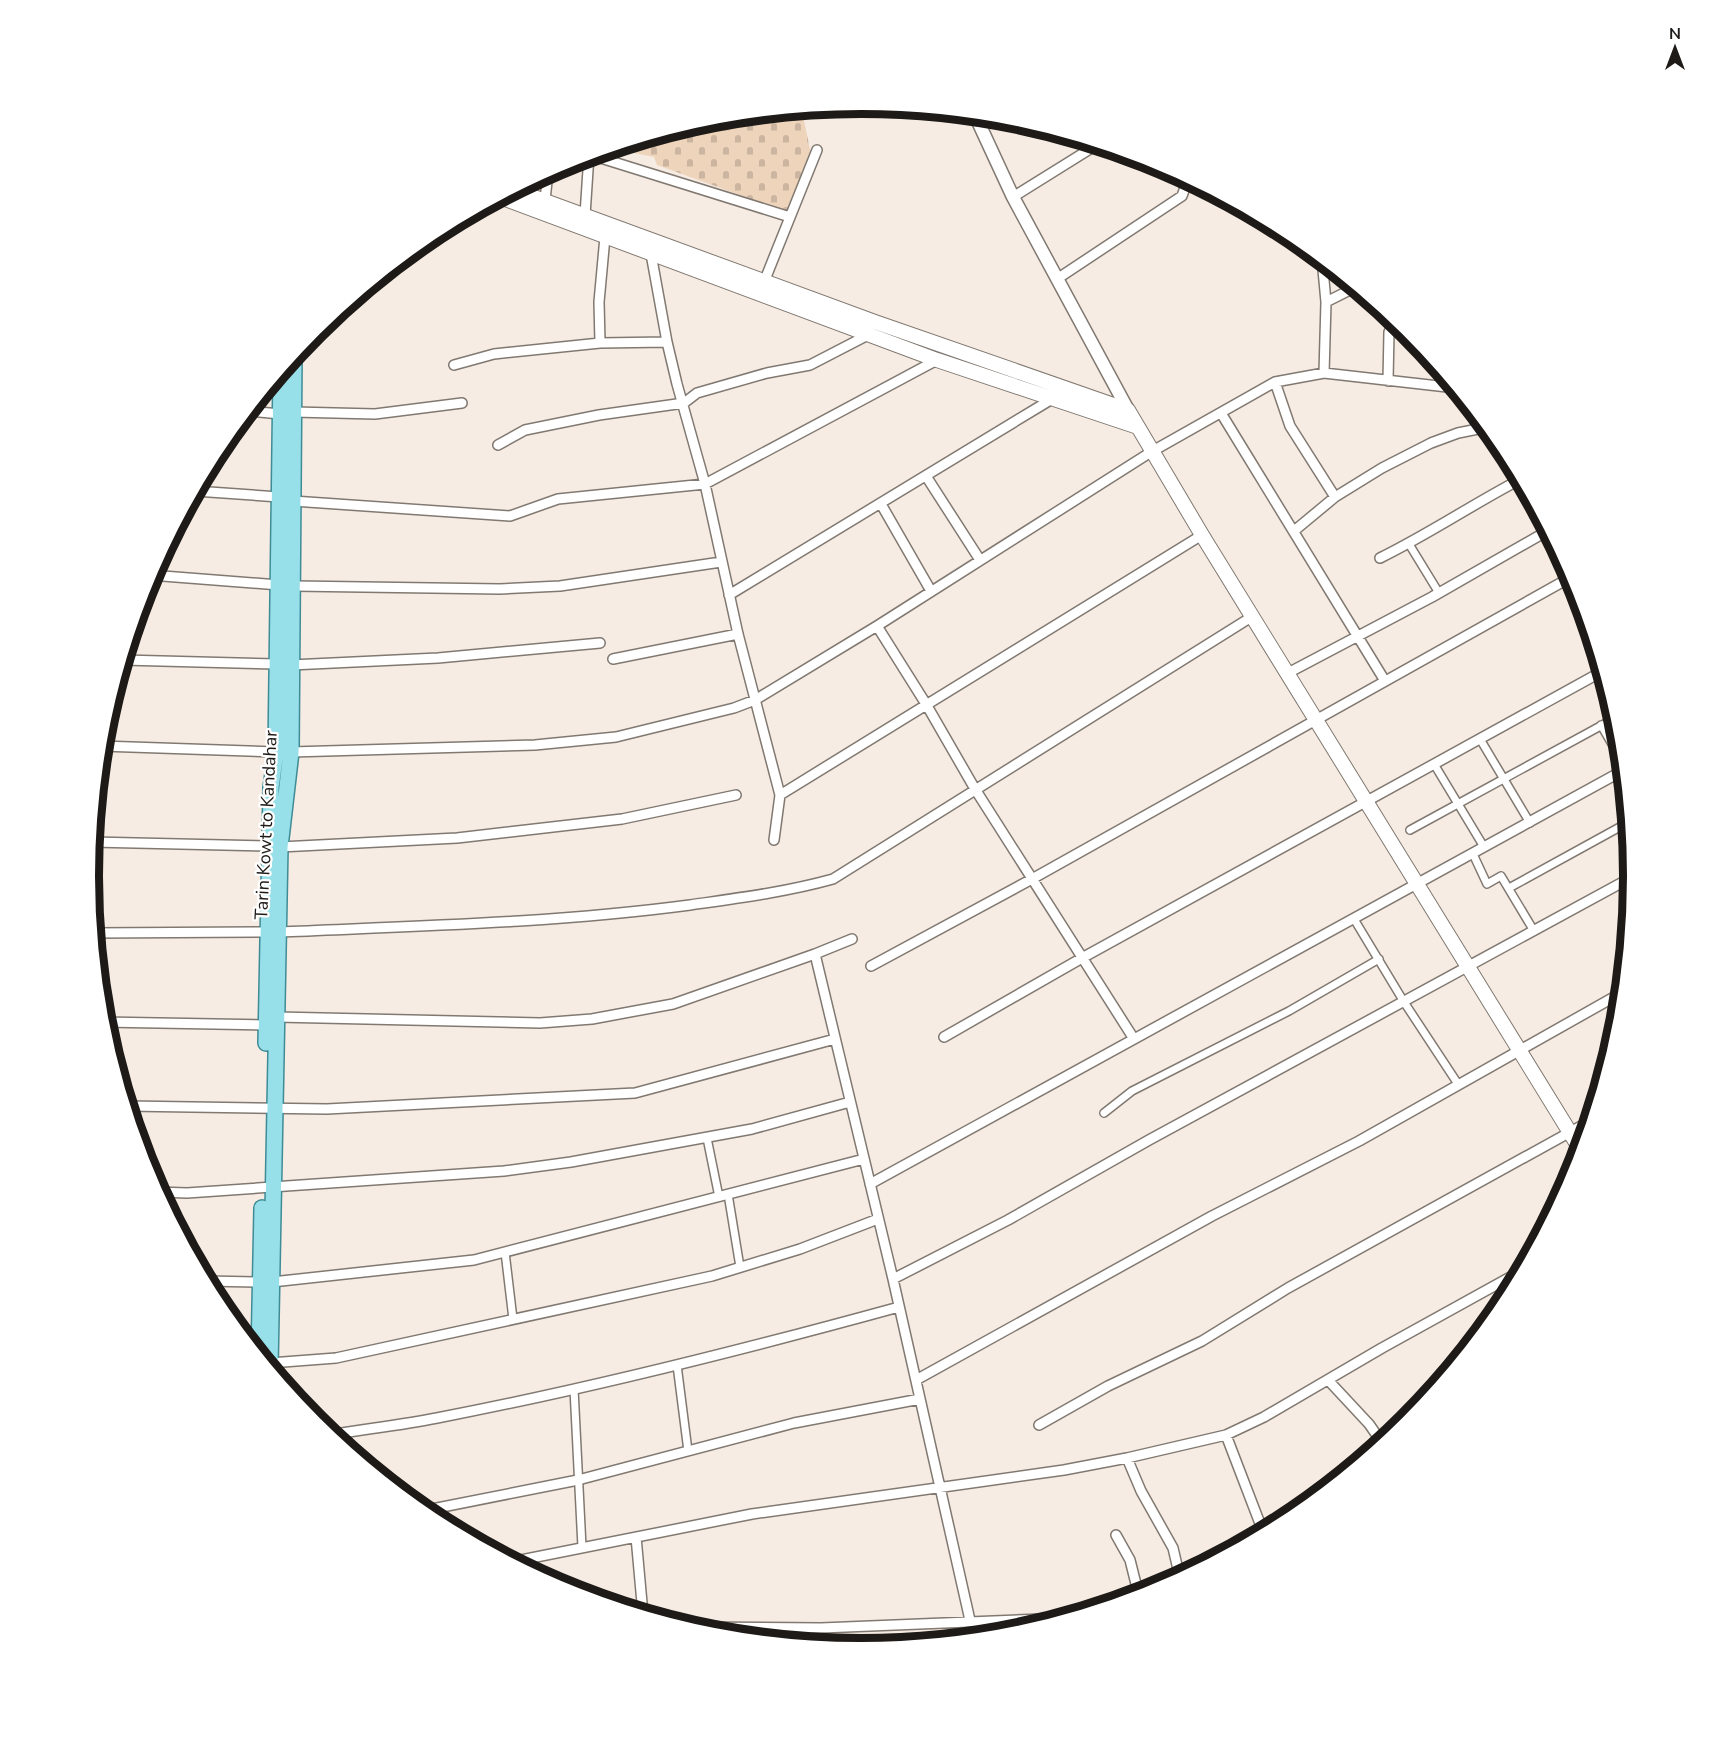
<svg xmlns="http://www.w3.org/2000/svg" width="1723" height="1753" viewBox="0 0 1723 1753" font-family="'Nunito Sans',sans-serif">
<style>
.cemetery{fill:url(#cemetery-stones)}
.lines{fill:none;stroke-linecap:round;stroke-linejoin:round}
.pedestrian-casing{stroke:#817971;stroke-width:10}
.minor-casing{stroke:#817971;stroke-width:12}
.tertiary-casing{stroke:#817971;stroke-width:15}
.secondary-casing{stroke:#817971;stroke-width:16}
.primary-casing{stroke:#3f8c96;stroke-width:18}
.pedestrian{stroke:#fff;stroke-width:7}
.minor{stroke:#fff;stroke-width:9}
.tertiary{stroke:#fff;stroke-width:12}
.secondary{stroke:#fff;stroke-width:14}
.primary{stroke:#97dfe9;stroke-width:15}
.labels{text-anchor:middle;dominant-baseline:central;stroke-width:4.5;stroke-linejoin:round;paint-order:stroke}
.street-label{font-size:18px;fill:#1d1a17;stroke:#fff}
.rim{fill:none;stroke:#1d1a17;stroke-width:8}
</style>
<defs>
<pattern id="cemetery-stones" width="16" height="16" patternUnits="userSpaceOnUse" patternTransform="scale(1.5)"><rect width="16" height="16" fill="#eed4bb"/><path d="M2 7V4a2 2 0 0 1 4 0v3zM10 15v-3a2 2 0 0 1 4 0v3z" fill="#ccb5a0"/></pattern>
</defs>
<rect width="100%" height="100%" fill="#f6ece3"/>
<!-- cemetery -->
<path class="cemetery" d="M775 113 778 120 803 116 811 154 787 212 657 165 654 157 629 152 630 143 711 118H717L732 125 752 117Z"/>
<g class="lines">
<defs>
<path id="pedestrian" d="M1409 544 1439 593
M1601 725 1623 763
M1480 739 1530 823
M1434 764 1484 847
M1410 830 1617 717
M1473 854 1487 884 1501 876 1534 931
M1509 888 1629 822
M1354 919 1404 1002 1458 1084
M1610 1054 1612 1053
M1104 1113 1132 1091 1289 1011 1379 959
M707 1138 719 1197
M728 1194 740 1267
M505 1252 513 1319
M677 1365 688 1451
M574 1389 582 1547"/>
<path id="minor" d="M591 155 790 217
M1013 197 1098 144
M545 200 548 172
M585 215 589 155
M651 254 667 342 677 384 705 484 738 634 780 795 774 840
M1322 259 1326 302 1324 373
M1057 279 1182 196 1188 179
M764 282 817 150
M1326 302 1356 287
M600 343 599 302 605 237
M454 365 494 354 600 343 667 342
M1388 381 1389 332 1391 329 1401 324
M1275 382 1290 426 1335 497
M248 411 280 414
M294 412 375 414 462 403
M1221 413 1385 681
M498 445 525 430 599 415 684 403 697 393 767 373 810 365 868 335
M926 476 980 560
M195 491 279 497
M293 501 510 516 558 499 705 484 937 360
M881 504 931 591
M1294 531 1335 497 1382 468 1431 443 1458 433 1488 427
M1380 558C1429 534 1473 504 1521 479
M150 575 279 585
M294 586 500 589 560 586 721 562
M729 595 1052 399
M877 626 926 704 975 789 1134 1039
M613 659 738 634
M123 660 277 664
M291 665 438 658 600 643
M1288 673 1432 597 1549 530
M101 746 276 752
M291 752 535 745 616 737 734 708 755 700 877 626 1151 452 1275 382 1324 373 1456 388
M780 795 1202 535
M92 842 270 846
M280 847 457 838 622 819 736 795
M279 932C416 926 554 923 690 905 739 898 786 892 833 879L1253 616
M94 933 268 932
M815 954 893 1279 974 1638
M871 966 1032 879 1573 576
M277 1017 540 1023 592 1019 673 1004 815 954 852 939
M103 1022 266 1025
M944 1037 1082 958 1603 671
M127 1106 327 1109 635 1093 835 1039
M870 1184 1624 770
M158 1192 187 1193 504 1171 571 1162 752 1129 850 1102
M893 1279 1008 1220 1149 1140 1634 876
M206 1281 261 1282
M272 1282 474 1260 864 1159
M270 1363 336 1358 712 1276 800 1249 878 1219
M916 1380 1212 1216 1359 1141 1623 992
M1328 1380 1369 1424 1383 1444
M1039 1425 1108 1386 1202 1341 1288 1288 1592 1120
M329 1435C365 1429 402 1425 437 1418 593 1388 746 1349 899 1307
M1226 1435 1264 1534
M1127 1458 1141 1491 1173 1548 1180 1578
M422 1511 578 1480 794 1423 920 1399
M1116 1535 1130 1560 1139 1596
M636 1537 643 1614
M511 1562 752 1514 1064 1470 1127 1458 1226 1435 1264 1417 1382 1348 1523 1270
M687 1627 821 1628 1066 1618"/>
<path id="tertiary" d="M975 115 1013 197 1128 410"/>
<path id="secondary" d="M515 190 875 322 1128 410 1202 535 1582 1152
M500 197 937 360 1138 427"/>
<path id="primary" d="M266 1043 271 788 276 752 281 371
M259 1355 262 1208
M270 1368 280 847 291 752 294 355"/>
</defs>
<!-- pedestrian casing -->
<use href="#pedestrian" class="pedestrian-casing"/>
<!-- minor casing -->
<use href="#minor" class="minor-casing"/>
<!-- tertiary casing -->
<use href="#tertiary" class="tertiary-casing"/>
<!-- secondary casing -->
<use href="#secondary" class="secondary-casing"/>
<!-- primary casing -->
<use href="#primary" class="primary-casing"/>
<!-- pedestrian -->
<use href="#pedestrian" class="pedestrian"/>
<!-- minor -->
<use href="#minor" class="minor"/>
<!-- tertiary -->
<use href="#tertiary" class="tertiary"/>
<!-- secondary -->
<use href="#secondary" class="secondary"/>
<!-- primary -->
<use href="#primary" class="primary"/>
</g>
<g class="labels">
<!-- street labels -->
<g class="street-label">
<text transform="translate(266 825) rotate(-87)">Tarin Kowt to Kandahar</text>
</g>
</g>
<!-- crop -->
<path d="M0 0H1723V1753H0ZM99 876a762 762 0 1 1 1524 0a762 762 0 1 1-1524 0Z" fill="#fff" fill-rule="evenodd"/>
<path class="rim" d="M99 876a762 762 0 1 1 1524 0a762 762 0 1 1-1524 0Z"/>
<!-- north arrow -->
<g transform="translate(1675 48)" stroke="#ffffff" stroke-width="4.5" paint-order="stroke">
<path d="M0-4.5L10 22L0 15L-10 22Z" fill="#1d1a17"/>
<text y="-9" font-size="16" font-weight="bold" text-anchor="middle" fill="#1d1a17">N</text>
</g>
</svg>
